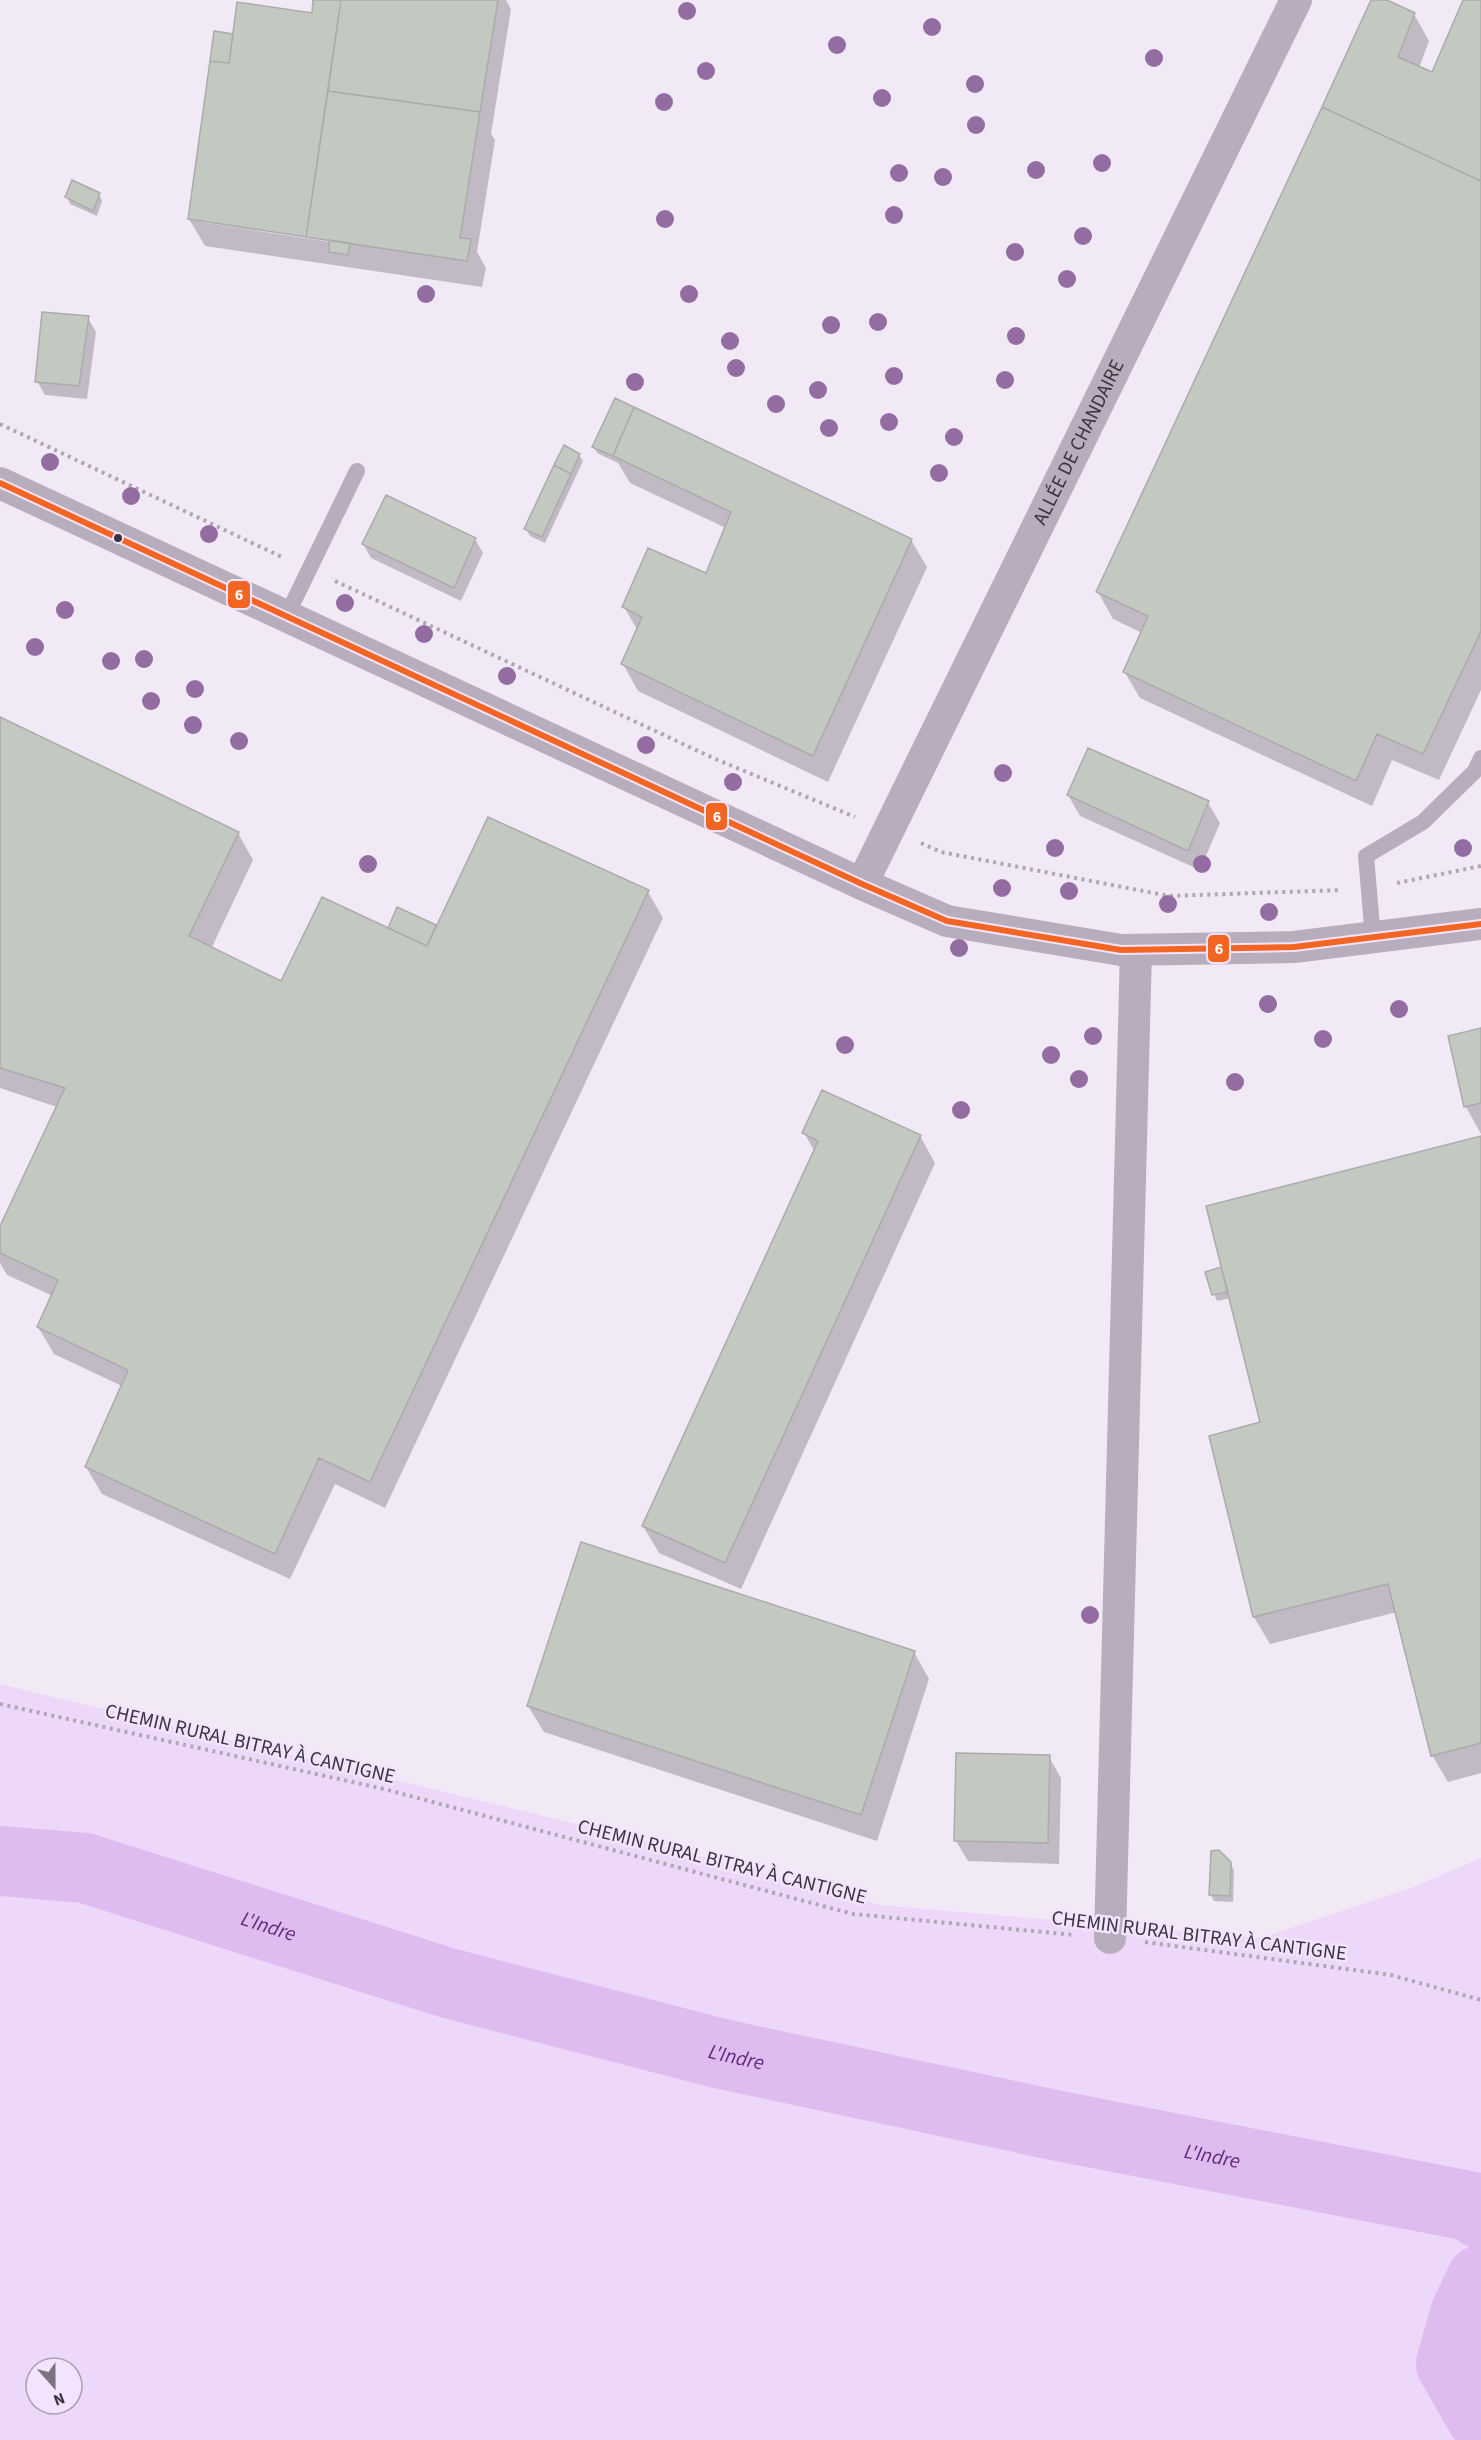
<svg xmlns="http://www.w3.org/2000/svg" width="1481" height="2440" viewBox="0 0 1481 2440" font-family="'Source Sans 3',sans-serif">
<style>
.green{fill:#eed8f9;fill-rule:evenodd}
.shadow{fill:#0003;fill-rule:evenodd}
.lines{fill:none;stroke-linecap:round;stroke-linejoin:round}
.river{stroke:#debcf0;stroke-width:70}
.building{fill:#c3c9c1;stroke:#ababab;stroke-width:1.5}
.path{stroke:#aea6b2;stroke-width:4;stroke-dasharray:3 4.5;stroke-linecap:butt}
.service{stroke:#b7adbd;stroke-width:16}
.minor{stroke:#b7adbd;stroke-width:32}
.bus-1-casing{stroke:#f3e3fc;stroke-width:10}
.bus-1{stroke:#f26522;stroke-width:6}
.tree{fill:#936da2}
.bus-dot{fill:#3b333f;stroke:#f3e3fc;stroke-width:2}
.labels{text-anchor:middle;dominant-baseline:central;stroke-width:5;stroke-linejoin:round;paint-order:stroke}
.street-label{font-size:20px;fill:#3b333f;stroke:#f3e3fc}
.water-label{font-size:21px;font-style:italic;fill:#632a7c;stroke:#f3e3fc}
.line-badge{stroke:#f3e3fc;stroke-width:2}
.badge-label{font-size:16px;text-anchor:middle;font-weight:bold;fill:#fff}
</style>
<rect width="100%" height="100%" fill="#f2e9f6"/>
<!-- green -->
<path class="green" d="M0 1684 618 1834 881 1905 1261 1938 1411 1888 1481 1858V2440H0ZM36 2368H72V2404H36Z"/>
<!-- shadow -->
<path class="shadow" d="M315 0H506L511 9 491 134 495 140 477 252 486 268 482 287 205 246 189 219 234 35 313 15ZM200 219 338 240 337 243 200 222Z
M1373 0H1383L1414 14 1429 41 1419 68 1433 74 1465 0H1481V690L1439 780 1392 760 1372 806 1140 698 1124 671 1142 633 1113 619 1098 592Z
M99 194 102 201 97 216 70 204 67 197Z
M88 318 96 332 87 399 45 395 37 381Z
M594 447 911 540 927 567 828 782 638 691 623 664 638 631 624 607 707 575 726 528 630 483 618 463 597 453Z
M579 455 583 461 545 543 530 536 526 529Z
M475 539 483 553 461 601 371 558 363 544Z
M0 719 238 833 253 860 211 949 281 983 388 930 398 909 437 927 648 892 663 918 385 1508 335 1484 290 1579 102 1494 86 1467 122 1386 54 1354 38 1327 53 1296 7 1275 0 1263V1229L57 1107 0 1088Z
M1068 795 1208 803 1220 823 1200 870 1080 816Z
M1481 1029V1134L1466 1107 1450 1037Z
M804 1133 920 1136 935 1163 741 1589 659 1553 643 1526 815 1152Z
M1481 1137V1773L1448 1782 1432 1755 1397 1612 1270 1644 1254 1617 1211 1437 1261 1423 1231 1298 1217 1301 1214 1294 1221 1269 1224 1275Z
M914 1652 929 1679 877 1841 544 1732 528 1706Z
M1049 1757 1061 1778 1059 1864 968 1861 956 1841Z
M1230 1863 1234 1870 1233 1902 1214 1901 1211 1895Z"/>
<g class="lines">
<!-- river -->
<g class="river">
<path id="s1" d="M0 1861 85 1868 448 1983 722 2054 1054 2125 1474 2207 1481 2214"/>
<path d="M1481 2280 1465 2314 1451 2364 1481 2416"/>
</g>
</g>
<!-- building -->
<path class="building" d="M313 0H341L306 237 188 219 210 61 229 63 237 2 312 13Z
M341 0H498L480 112 328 91Z
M1371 0H1387L1415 13 1398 57 1432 72 1463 0H1481V181L1322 107Z
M214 31 233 34 229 63 210 61Z
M328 91 480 112 460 238 471 239 467 261 306 237Z
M1322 107 1481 181V631L1423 754 1377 734 1356 781 1123 672 1148 616 1096 592Z
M72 180 100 193 93 211 65 197Z
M329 240 350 243 348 255 329 252Z
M42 312 89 316 79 386 35 382Z
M615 398 634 407 613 456 592 447Z
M634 407 912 539 813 756 621 664 642 617 622 607 648 548 706 573 731 512 613 456Z
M564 445 580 454 571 474 554 465Z
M554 465 571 474 542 537 524 529Z
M386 495 476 538 454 588 362 544Z
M0 717 239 832 189 936 281 981 322 897 427 946 488 817 649 890 370 1482 319 1458 275 1554 85 1467 128 1370 37 1327 58 1280 0 1253V1226L65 1088 0 1068Z
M1088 748 1209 801 1188 851 1067 795Z
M397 907 436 925 427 946 388 928Z
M1481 1028V1103L1464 1107 1448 1036Z
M822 1090 921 1135 725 1563 642 1526 818 1141 802 1133Z
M1481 1136V1743L1431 1756 1388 1584 1253 1617 1209 1436 1260 1422 1206 1206Z
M1221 1267 1228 1292 1212 1295 1205 1272Z
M581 1542 915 1651 861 1815 527 1706Z
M956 1753 1050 1755 1048 1843 954 1841Z
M1219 1850 1231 1862 1230 1896 1209 1895 1211 1851Z"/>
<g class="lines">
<!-- path -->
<path class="path" d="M0 424 284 558
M335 581 713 758 855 817
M921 843 941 852 1169 896 1342 890
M1397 883 1481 866
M0 1704 384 1789 853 1914 1075 1935
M1145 1942 1391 1975 1481 2000"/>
<!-- service -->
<path class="service" d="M286 617 357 471
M1373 938 1366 856 1423 822 1475 771 1481 758"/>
<!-- minor -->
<g class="minor">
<path d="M0 483 862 884 947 921 1121 950 1294 947 1481 924"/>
<path id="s2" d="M862 884 1296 0"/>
<path d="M1110 1938 1136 950"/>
</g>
<defs>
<path id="bus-1" d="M0 483 862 884 947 921 1121 950 1294 947 1481 924"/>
</defs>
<!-- bus-1 casing -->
<use href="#bus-1" class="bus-1-casing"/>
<!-- bus-1 -->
<use href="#bus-1" class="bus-1"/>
</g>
<!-- trees -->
<g class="tree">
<circle cx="687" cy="11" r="9"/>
<circle cx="932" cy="27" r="9"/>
<circle cx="837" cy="45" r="9"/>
<circle cx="1154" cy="58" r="9"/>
<circle cx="706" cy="71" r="9"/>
<circle cx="975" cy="84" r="9"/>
<circle cx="882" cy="98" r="9"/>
<circle cx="664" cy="102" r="9"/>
<circle cx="976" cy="125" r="9"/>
<circle cx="1102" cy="163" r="9"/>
<circle cx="1036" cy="170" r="9"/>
<circle cx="899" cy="173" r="9"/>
<circle cx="943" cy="177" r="9"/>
<circle cx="894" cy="215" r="9"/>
<circle cx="665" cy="219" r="9"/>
<circle cx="1083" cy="236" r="9"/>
<circle cx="1015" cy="252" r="9"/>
<circle cx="1067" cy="279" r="9"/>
<circle cx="426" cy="294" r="9"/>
<circle cx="689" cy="294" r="9"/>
<circle cx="878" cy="322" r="9"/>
<circle cx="831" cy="325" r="9"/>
<circle cx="1016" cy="336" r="9"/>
<circle cx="730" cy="341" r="9"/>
<circle cx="736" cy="368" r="9"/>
<circle cx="894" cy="376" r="9"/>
<circle cx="1005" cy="380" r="9"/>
<circle cx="635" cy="382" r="9"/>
<circle cx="818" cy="390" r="9"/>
<circle cx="776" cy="404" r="9"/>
<circle cx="889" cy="422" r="9"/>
<circle cx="829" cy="428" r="9"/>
<circle cx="954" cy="437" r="9"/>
<circle cx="50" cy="462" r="9"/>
<circle cx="939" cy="473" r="9"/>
<circle cx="131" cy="496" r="9"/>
<circle cx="209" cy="534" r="9"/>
<circle cx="345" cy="603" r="9"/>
<circle cx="65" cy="610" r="9"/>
<circle cx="424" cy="634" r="9"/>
<circle cx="35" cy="647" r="9"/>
<circle cx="144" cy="659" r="9"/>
<circle cx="111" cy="661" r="9"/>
<circle cx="507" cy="676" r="9"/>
<circle cx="195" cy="689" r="9"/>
<circle cx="151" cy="701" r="9"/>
<circle cx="193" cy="725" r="9"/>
<circle cx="239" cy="741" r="9"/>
<circle cx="646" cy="745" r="9"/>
<circle cx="1003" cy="773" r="9"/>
<circle cx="733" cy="782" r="9"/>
<circle cx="1055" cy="848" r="9"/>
<circle cx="1463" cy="848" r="9"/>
<circle cx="368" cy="864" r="9"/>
<circle cx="1202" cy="864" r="9"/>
<circle cx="1002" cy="888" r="9"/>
<circle cx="1069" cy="891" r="9"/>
<circle cx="1168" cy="904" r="9"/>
<circle cx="1269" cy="912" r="9"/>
<circle cx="959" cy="948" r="9"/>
<circle cx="1268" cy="1004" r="9"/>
<circle cx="1399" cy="1009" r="9"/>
<circle cx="1093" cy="1036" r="9"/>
<circle cx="1323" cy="1039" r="9"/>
<circle cx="845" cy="1045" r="9"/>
<circle cx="1051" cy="1055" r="9"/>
<circle cx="1079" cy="1079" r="9"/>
<circle cx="1235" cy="1082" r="9"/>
<circle cx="961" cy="1110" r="9"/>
<circle cx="1090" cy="1615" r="9"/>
</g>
<!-- markers -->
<circle class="bus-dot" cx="118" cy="538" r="5"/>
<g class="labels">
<!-- street labels -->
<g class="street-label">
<text stroke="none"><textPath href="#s2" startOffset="492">ALLÉE DE CHANDAIRE</textPath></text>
<text transform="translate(250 1744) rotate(13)">CHEMIN RURAL BITRAY À CANTIGNE</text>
<text transform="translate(722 1862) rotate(14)">CHEMIN RURAL BITRAY À CANTIGNE</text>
<text transform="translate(1199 1936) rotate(7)">CHEMIN RURAL BITRAY À CANTIGNE</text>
</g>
<!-- water labels -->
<g class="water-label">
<text stroke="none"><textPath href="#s1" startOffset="278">L'Indre</textPath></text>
<text stroke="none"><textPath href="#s1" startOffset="764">L'Indre</textPath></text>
<text stroke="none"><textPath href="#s1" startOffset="1250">L'Indre</textPath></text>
</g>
</g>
<g class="line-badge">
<rect x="227" y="580" width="24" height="29" rx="6" fill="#f26522"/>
<rect x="705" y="802" width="23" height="29" rx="6" fill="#f26522"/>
<rect x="1207" y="934" width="23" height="29" rx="6" fill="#f26522"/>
</g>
<g class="badge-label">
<text x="239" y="600">6</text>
<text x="717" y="822">6</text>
<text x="1219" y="954">6</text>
</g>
<!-- north arrow -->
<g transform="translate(54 2386) rotate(159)"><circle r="28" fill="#f3e3fc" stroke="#a99db0" stroke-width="1.5"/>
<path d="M0-4.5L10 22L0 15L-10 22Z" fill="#7b737f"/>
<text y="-9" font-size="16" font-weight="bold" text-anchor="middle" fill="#3b333f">N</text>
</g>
</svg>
